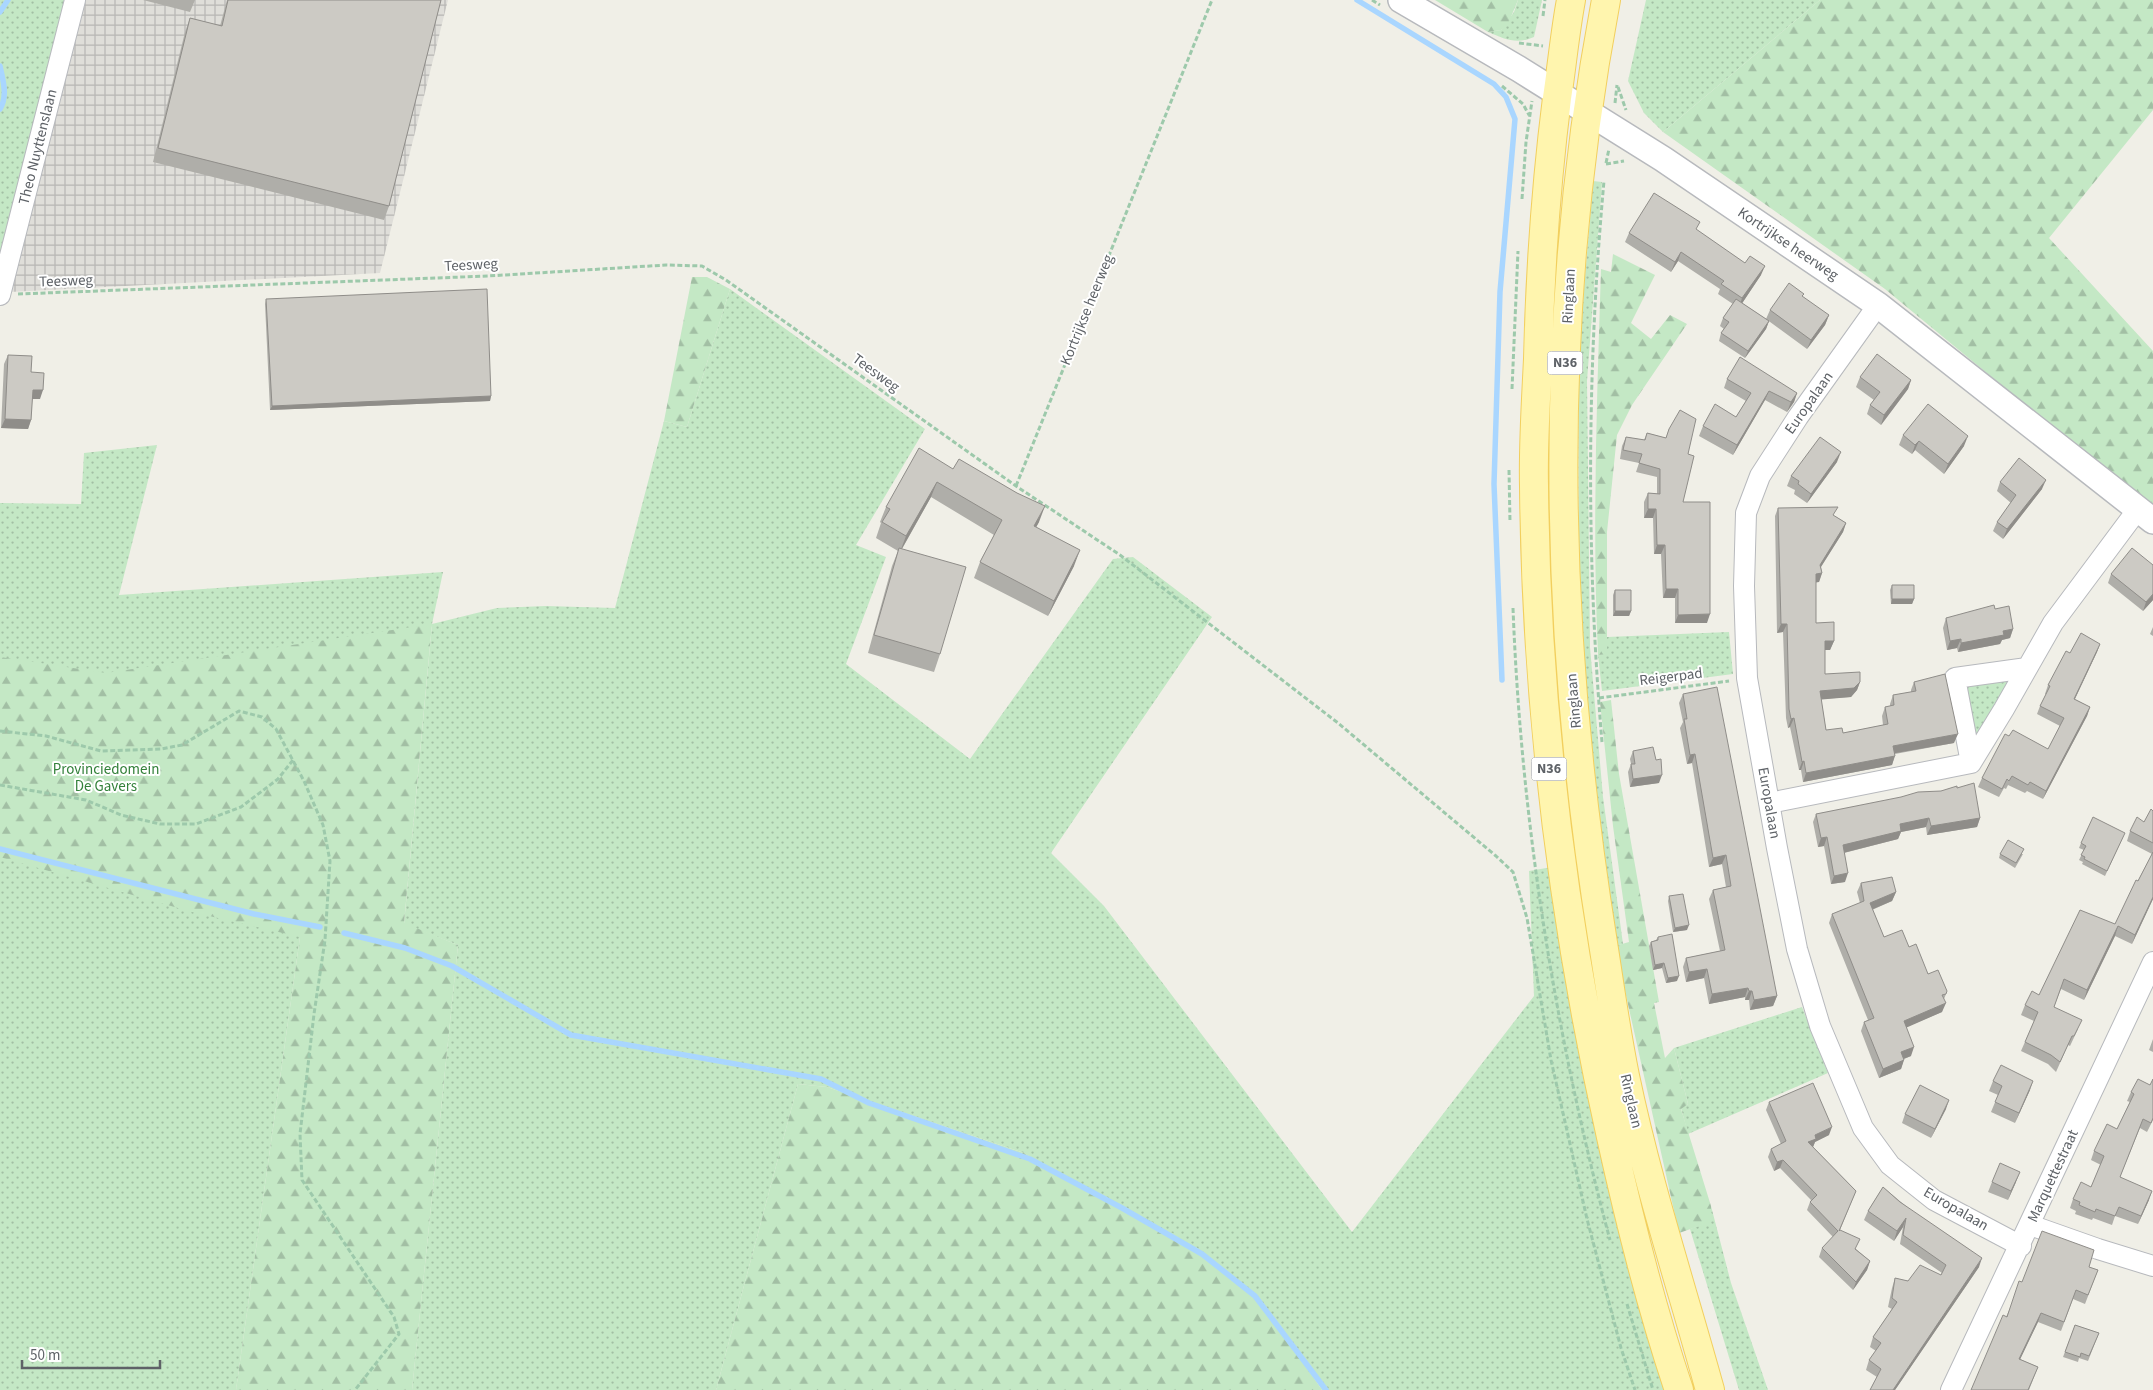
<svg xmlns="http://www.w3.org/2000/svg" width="2153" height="1390" viewBox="0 0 2153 1390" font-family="'Source Sans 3',sans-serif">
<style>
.industrial{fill:url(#industrial-grid)}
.green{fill:url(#green-dots)}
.forest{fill:url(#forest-firs)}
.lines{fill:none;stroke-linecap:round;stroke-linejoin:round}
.stream{stroke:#a9d6ff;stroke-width:5.5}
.minor-casing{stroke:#b7b9bd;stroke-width:22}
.tertiary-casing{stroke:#b7b9bd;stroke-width:28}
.primary-casing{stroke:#f2cf5e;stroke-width:30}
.path{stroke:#9dc9ab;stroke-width:3;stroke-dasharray:5 2.5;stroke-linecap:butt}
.minor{stroke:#fff;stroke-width:20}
.tertiary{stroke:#fff;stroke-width:25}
.primary{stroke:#fff5ae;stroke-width:28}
.wall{fill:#afaea9}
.shaded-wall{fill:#8f8d89}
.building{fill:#cccac4;stroke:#8f8d89}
.labels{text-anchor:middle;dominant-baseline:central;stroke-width:4;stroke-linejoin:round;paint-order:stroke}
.shield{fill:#fff;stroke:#8e9195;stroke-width:1}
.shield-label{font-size:14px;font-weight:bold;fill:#5e6267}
.street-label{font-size:15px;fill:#5e6267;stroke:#fff}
.park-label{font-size:15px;fill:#33813a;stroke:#fff}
</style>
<defs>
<pattern id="industrial-grid" width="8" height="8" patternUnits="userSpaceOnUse" patternTransform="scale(1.25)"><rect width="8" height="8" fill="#dfded9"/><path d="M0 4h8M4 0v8" fill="none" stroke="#b8b7b4"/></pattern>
<pattern id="green-dots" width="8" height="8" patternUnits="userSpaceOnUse" patternTransform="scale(1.25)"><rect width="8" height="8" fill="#c4e8c5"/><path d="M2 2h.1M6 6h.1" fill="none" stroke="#a2bfa4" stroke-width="1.8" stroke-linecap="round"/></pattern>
<pattern id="forest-firs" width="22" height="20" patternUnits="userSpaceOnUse" patternTransform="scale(1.25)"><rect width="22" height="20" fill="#c4e8c5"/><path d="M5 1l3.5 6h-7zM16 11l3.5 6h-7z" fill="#a2bfa4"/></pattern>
</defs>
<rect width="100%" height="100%" fill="#f0efe7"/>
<!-- industrial -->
<path class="industrial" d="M86 0H448L380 273 10 292Z"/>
<!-- green -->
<path class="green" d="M0 0H65L0 257Z
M1518 0H1542L1534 37C1516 45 1505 39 1488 32L1501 30 1514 12Z
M1646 0H1820L1663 132 1644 113 1628 81Z
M1593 181 1602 182 1587 381 1590 647 1603 797 1623 944 1615 946C1601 847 1588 747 1583 647 1578 560 1578 472 1579 385 1580 317 1588 249 1593 181Z
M730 289 925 429 856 545 886 557 846 664 970 759 1113 559 1133 557 1212 617 1051 853 1104 906 1352 1232 1534 996 1529 871 1552 867 1669 1390H1322L1256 1294 1024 1153 827 1087 798 1084 716 1390H412L458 945 404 924 432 625 300 937 236 1390H0V503L81 504 84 453 157 445 119 595 443 572 432 624 497 608 546 606 615 608 664 421 687 427Z
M1729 632 1733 674 1602 691 1598 655 1607 653V637Z
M2012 676 1975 739 1965 689 1967 683Z
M1802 1007 1828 1073 1688 1134 1681 1108 1688 1104 1674 1048Z
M1711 1206 1731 1283 1768 1390H1739L1690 1229 1711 1221Z"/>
<!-- forest -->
<path class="forest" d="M1435 0H1518L1508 24 1501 30 1488 32Z
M1820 0H2153V110L2049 238 2153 351V507L2091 459 1885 289 1663 132Z
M1613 254 1655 275 1631 323 1651 339 1670 315 1687 324 1632 405 1617 435 1607 532V654L1598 655C1592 526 1597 398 1601 269L1611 272Z
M692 277H707L730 289 687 427 664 421Z
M432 624 404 923 458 945 412 1390H236L300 937 192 912 0 857V657L106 673Z
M1611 700 1619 774 1659 1002 1654 1003 1665 1058 1674 1048 1688 1104 1681 1109 1711 1206V1222L1679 1233 1615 946 1629 942 1613 826 1600 702Z
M798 1084 827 1087 1024 1153 1191 1243 1256 1294 1322 1390H716Z"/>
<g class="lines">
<!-- stream -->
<path class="stream" d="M1357 0 1494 84 1506 97 1515 119 1500 292 1494 484 1502 680
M0 12 8 0
M0 66C3 80 8 96 0 109
M0 849 254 914 320 927
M344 933 405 948 452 966 571 1035 821 1079 869 1103 1030 1159 1122 1208 1202 1254 1255 1296 1326 1390"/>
<defs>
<path id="minor" d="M0 295 75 0
M1878 305 1798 417 1760 476 1746 513 1744 586 1747 678 1777 848 1797 949 1820 1026 1863 1128 1890 1165 1934 1200 2021 1246
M1971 763 1955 678 2027 668
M1769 803 1971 763 2004 709 2053 623 2138 509
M2030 1225 2098 1249 2153 1266
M1951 1390 2153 962"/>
<path id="tertiary" d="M1401 0 1519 69 1663 159 1878 305 2153 521"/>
<path id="primary" d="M1571 0C1565 32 1562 65 1557 98 1546 185 1540 271 1538 359 1536 401 1533 444 1534 486 1536 705 1563 923 1611 1137 1630 1223 1651 1307 1679 1390
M1606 0C1547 311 1553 632 1603 943 1610 987 1616 1032 1625 1076 1647 1182 1681 1285 1710 1390"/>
</defs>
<!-- minor casing -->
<use href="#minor" class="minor-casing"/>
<!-- tertiary casing -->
<use href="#tertiary" class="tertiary-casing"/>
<!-- primary casing -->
<use href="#primary" class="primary-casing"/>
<!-- path -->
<path class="path" d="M1372 0 1380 5
M1543 16 1545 0
M1519 43 1543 46
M1502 86 1523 104 1529 115
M1618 87 1626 110
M1615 103 1617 85
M1606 163 1609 149
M1606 164 1624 161
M1522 199 1526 142 1532 101
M18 294 488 276 666 265 702 266 726 280 1016 486 1120 555 1338 723 1496 856 1513 872 1527 918 1551 1060 1587 1219 1621 1348 1635 1390
M1512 389 1518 251
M1509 470 1510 522
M1016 486 1212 0
M1513 608C1521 820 1555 1035 1610 1240
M1599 698 1729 681
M0 731 46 736 101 751 161 749 182 745 239 711 262 717 276 729 304 781 323 825 330 861 325 940 314 1014 300 1134 302 1180 394 1317 399 1334 355 1390
M1602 742C1586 555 1587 368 1604 181
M0 785 86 800 121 815 160 824H196L241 807 278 779 293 760
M1627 1304 1653 1390"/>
<!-- minor -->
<use href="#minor" class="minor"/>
<!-- tertiary -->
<use href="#tertiary" class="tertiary"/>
<!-- primary -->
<use href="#primary" class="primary"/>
</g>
<!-- wall -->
<path class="wall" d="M143 0H195L190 12Z
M227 0H441L389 206 384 220 153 162 185 32 190 18 220 26Z
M1697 230 1761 275 1742 303 1769 321 1766 329 1745 358 1719 341 1721 333 1724 329 1720 326 1723 318 1733 304 1718 294 1720 289 1678 261 1671 272 1625 242 1629 233Z
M266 299 491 396 490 401 270 410 265 304Z
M1770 310 1829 315 1825 325 1807 349 1766 319Z
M8 355 31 372 40 399H32L31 420 28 429 1 428 4 364Z
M1860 377 1911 380 1908 389 1881 425 1867 414 1870 405 1874 400 1856 387Z
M1727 379 1797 393 1794 402 1787 412 1765 400 1733 455 1699 436 1703 426 1736 417 1746 401 1724 388Z
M1669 429 1688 454 1683 502 1707 623H1675V598H1663L1661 554H1654L1653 518H1644V502L1648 493 1657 494V477L1636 472 1639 463 1620 459 1622 446 1626 437 1644 440 1647 433 1666 438Z
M1903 435 1964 446 1944 474 1915 450 1912 454 1899 445Z
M1837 462 1807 503 1794 494 1795 490 1787 486 1791 476Z
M953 469 1017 493 1039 522 1036 527 1074 566 1048 616 974 578 980 562 994 535 931 497 902 549 940 654 934 672 868 653 892 566 898 551 876 538 881 523 880 522 886 507Z
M2000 482 2042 489 2003 539 1993 531 1997 522 2011 503 1997 491Z
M1778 508 1835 516 1846 523 1843 532 1821 567 1822 573 1819 582H1816V623L1834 641 1830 650H1825V674L1860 682 1857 690 1851 697 1821 699 1826 730 1843 733 1883 725 1882 716 1885 707 1890 706V704L1893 695 1911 692V690L1914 682 1954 743 1895 754 1892 765 1803 782 1801 770H1799L1790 727 1788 728 1786 718 1783 632 1777 633 1775 516Z
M2111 574 2153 600 2143 611 2108 583Z
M1892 585 1914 599 1912 604H1891L1890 590Z
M1615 590 1631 611 1629 616H1613V595Z
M1995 609 2013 629 2010 638 2002 640 2000 644 1958 652 1957 648 1947 650 1943 628 1946 618Z
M2153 627V636L2150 634Z
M2100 644 2097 652 2075 699 2090 707 2087 716 2043 799 2027 791 2025 793 2008 785 2006 789 2004 788 1999 797 1978 787 1982 778 2009 736 2048 749 2060 726 2037 714 2040 706 2046 694H2045L2048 685 2070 653Z
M1683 694 1777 996 1773 1006 1750 1010 1749 1000H1745V997L1709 1004 1704 978 1686 982 1683 967 1686 958 1720 951 1709 899 1713 890 1726 887 1722 864 1709 867 1692 763 1687 764 1680 728 1683 722 1679 703Z
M1633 751 1659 783 1630 787 1628 772 1631 764 1630 759Z
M1957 788 1980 818 1977 827 1927 835 1926 827 1901 832 1898 839 1844 853 1845 882 1831 884 1824 846 1818 847 1813 822 1816 814Z
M2153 811V899L2132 944 2115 936 2084 1000 2061 989 2054 1007 2078 1029 2070 1046 2068 1045 2056 1072 2048 1064 2021 1051 2034 1021 2021 1015 2025 1005 2039 995 2115 924 2152 854 2127 841 2130 831 2144 822Z
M2123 837 2105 876 2082 864 2083 862 2079 860 2084 850 2079 848 2081 843Z
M2000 854H2023L2015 868 1999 858Z
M1861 883 1896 892 1892 901 1872 910 1884 937 1909 947 1928 974 1946 994 1944 999 1942 1012 1906 1027 1911 1056 1904 1059 1901 1069 1879 1078 1861 1031 1864 1022 1868 1020 1829 923 1832 914 1860 903 1857 892Z
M1669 896 1687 930 1673 932 1668 901Z
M1658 937 1677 981 1666 983 1662 968 1653 970 1649 946 1651 942 1656 940Z
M2153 1039V1052L2149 1050Z
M2153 1079V1120L2147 1132 2140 1128 2120 1177 2149 1200 2138 1224 2115 1216 2112 1225 2093 1218 2092 1220 2075 1214 2076 1211 2070 1208 2073 1199 2091 1187 2101 1165 2091 1160 2094 1151 2117 1129 2130 1102 2127 1101 2131 1092 2150 1085Z
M1993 1081 2030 1090 2015 1123 1991 1112 1998 1095 1989 1091Z
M1769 1102 1829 1135 1815 1142 1813 1147 1856 1191 1840 1230 1856 1249 1870 1261 1867 1270 1853 1290 1819 1257 1822 1248 1833 1237 1807 1210 1810 1202 1811 1200 1780 1168 1774 1171 1768 1157 1771 1149 1781 1144 1766 1110Z
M1946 1109 1931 1138 1902 1123 1905 1114Z
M1992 1182H2016L2008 1200 1988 1192Z
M1883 1187 1979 1267 1895 1390H1870L1877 1377 1866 1370 1869 1360 1876 1351 1870 1347 1873 1337 1892 1309 1888 1307 1892 1288 1895 1278 1908 1281 1941 1275 1942 1273 1900 1244 1903 1227 1894 1241 1864 1220 1868 1211Z
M2089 1267 2098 1270 2085 1304 2073 1299 2061 1331 2038 1322 2020 1359 2038 1367 2029 1390H1971L2006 1317 2022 1282Z
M2075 1325 2099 1333 2088 1361 2079 1358 2078 1362 2063 1357Z"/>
<!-- shaded-wall -->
<path class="shaded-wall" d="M1681 252 1678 261 1671 272 1675 262Z
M1765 266 1761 275 1739 308 1742 298Z
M1829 315 1825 325 1807 349 1811 340Z
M1769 321 1766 329 1745 358 1748 351Z
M1911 380 1908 389 1881 425 1884 415Z
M33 390H43L40 399H29Z
M1769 391 1765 400 1733 455 1737 445Z
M1797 393 1794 402 1787 412 1791 402Z
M491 396 490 401 270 410 272 406Z
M5 419 31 420 28 429 1 428Z
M1968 436 1964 446 1944 474 1948 464Z
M1919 441 1915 450 1912 454 1915 445Z
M1841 452 1837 462 1807 503 1811 494Z
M2046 480 2042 489 2003 539 2007 529Z
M937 482 931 497 900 552 906 536Z
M1045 506 1039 522 1028 542 1034 526Z
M1648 509H1656L1653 518H1644Z
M1846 523 1843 532 1817 573 1820 565Z
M1657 545H1665L1661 554H1654Z
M1080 550 1074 566 1048 616 1054 601Z
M1822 573 1819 582 1813 583 1816 574Z
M1666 589H1678L1675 598H1663Z
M2153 594V600L2143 611 2146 602Z
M1892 599H1914L1912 604H1891Z
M1615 611H1631L1629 616H1613Z
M1710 614 1707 623H1675L1678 615Z
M1781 624H1787L1783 632 1777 633Z
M2013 629 2010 638 2002 640 2000 644 1958 652 1961 643 2003 631Z
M1961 639 1957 648 1947 650 1950 641Z
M1825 641H1834L1830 650H1822Z
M2100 644 2097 652 2071 707 2074 699Z
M1860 682 1857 690 1851 697 1816 700 1820 691Z
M2090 707 2087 716 2043 799 2046 791Z
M1794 718 1790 727 1788 728 1791 719Z
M1958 734 1954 743 1890 754 1893 746Z
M1695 754 1692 763 1687 764 1690 755Z
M1895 756 1892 765 1803 782 1806 773Z
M1804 761 1801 770H1799L1802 762Z
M1662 775 1659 783 1630 787 1633 779Z
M1929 818 1926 827 1901 832 1898 839 1839 854 1843 845 1900 824Z
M1980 818 1977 827 1927 835 1931 826Z
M1827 837 1824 846 1818 847 1821 838Z
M1726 855 1722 864 1709 867 1713 858Z
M1848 873 1845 882 1831 884 1834 876Z
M1896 892 1892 901 1866 912 1870 903Z
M2153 897V899L2132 944 2135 935Z
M1689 925 1687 930 1673 932 1675 928Z
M2118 926 2115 936 2084 1000 2087 990Z
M1664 963 1662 968 1653 970 1655 965Z
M1707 969 1704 978 1686 982 1689 972Z
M1679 976 1677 981 1666 983 1668 978Z
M1748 988 1745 997 1709 1004 1712 994Z
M1749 991H1752L1749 1000H1745Z
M1777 996 1773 1006 1750 1010 1754 1000Z
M1946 1003 1942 1012 1901 1030 1904 1021Z
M1914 1047 1911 1056 1898 1061 1901 1052Z
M1904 1060 1901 1069 1879 1078 1883 1069Z
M2033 1081 2030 1090 2015 1123 2019 1113Z
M1949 1100 1946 1109 1931 1138 1935 1129Z
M1832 1127 1829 1135 1815 1142 1813 1147 1808 1142 1815 1135Z
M1783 1160 1780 1168 1774 1171 1777 1162Z
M2020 1172 2016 1182 2008 1200 2011 1191Z
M2152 1191 2149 1200 2138 1224 2141 1216Z
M1906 1218 1903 1227 1894 1241 1897 1231Z
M1982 1258 1979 1267 1895 1390H1893Z
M1870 1261 1867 1270 1853 1290 1856 1282Z
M2041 1313 2038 1322 2016 1368 2019 1359Z"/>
<!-- building -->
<path class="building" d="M228 0H441L389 206 158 148 190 18 222 26Z
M1654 193 1700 222 1696 229 1745 263 1750 256 1765 266 1742 298 1721 284 1724 281 1681 252 1675 262 1629 233Z
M1789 283 1804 294 1802 296 1829 315 1811 340 1770 310Z
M487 289 491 396 272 406 266 299Z
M1736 299 1769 321 1748 351 1721 333 1729 322 1723 318Z
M1877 354 1911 380 1884 415 1870 405 1880 392 1860 377Z
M8 355 32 356 31 372 44 373 43 390H33L31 420 5 419Z
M1740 357 1797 393 1791 402 1769 391 1737 445 1703 426 1715 404 1736 417 1751 393 1727 379Z
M1928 404 1968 436 1948 464 1919 441 1915 445 1903 435Z
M1680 410 1696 419 1688 454 1694 456 1683 502H1710V614L1678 615V589H1666L1665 545H1657L1656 509H1648V493L1660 494V469L1639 463 1642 454 1623 450 1626 437 1645 440 1647 433 1666 438 1669 429Z
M1820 437 1841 452 1811 494 1798 484 1799 481 1791 476Z
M919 448 953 469 959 459 1017 493 1045 506 1034 526 1080 550 1054 601 980 562 1002 520 937 482 906 536 882 522 890 509 886 507Z
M2019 458 2046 480 2007 529 1997 522 2016 495 2000 482Z
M1838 507 1833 515 1846 523 1820 565 1822 573 1816 574V623L1834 622V641H1825V674L1860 672V682L1854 688 1820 691 1826 730 1842 728 1843 733 1888 724 1885 707 1894 705 1893 695 1916 691 1914 682 1945 674 1958 734 1893 746 1895 756 1806 773 1804 761 1802 762 1794 718 1791 719 1789 709 1787 624H1781L1778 508Z
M899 548 966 567 940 654 874 635Z
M2132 548 2153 565V594L2146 602 2111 574Z
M1892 585H1914V599H1892Z
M1615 590H1631V611H1615Z
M1994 605 1995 609 2009 606 2013 629 2003 631 2004 635 1961 643V639L1950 641 1946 618Z
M2081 633 2100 644 2074 699 2090 707 2046 791 2030 782 2028 785 2012 776 2009 781 2007 779 2002 789 1982 778 2005 734 2009 736 2013 730 2048 749 2064 718 2040 706 2050 686 2048 685 2066 651 2070 653Z
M1717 687 1777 996 1754 1000 1752 991H1749L1748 988 1712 994 1707 969 1689 972 1686 958 1725 950 1713 890 1731 886 1726 855 1713 858 1695 754 1690 755 1684 719H1687L1683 694Z
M1653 747 1656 760 1661 759 1662 775 1633 779 1631 764H1635L1633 751Z
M1974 783 1980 818 1931 826 1929 818 1900 824 1901 831 1843 845 1848 873 1834 876 1827 837 1821 838 1816 814 1901 797 1918 792 1941 791 1957 786V788Z
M2151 809 2153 811V843L2130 831 2137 817 2144 822Z
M2093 817 2125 833 2107 871 2084 859 2085 857 2081 855 2086 846 2081 843Z
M2008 840 2024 849 2016 863 2000 854Z
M2153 852V897L2135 935 2118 926 2087 990 2064 979 2054 1007 2082 1020 2074 1036H2072L2060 1062 2051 1055 2025 1042 2038 1012 2025 1005 2032 991 2039 995 2080 910 2115 924 2136 880 2138 881Z
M1892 877 1896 892 1870 903 1884 937 1902 930 1909 947 1916 944 1928 974 1938 970 1947 991 1946 994 1942 995 1946 1003 1904 1021 1914 1047 1901 1052 1904 1060 1883 1069 1864 1022 1874 1018 1832 914 1864 901 1861 883Z
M1683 894 1689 925 1675 928 1669 896Z
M1672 934 1679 976 1668 978 1664 963 1655 965 1651 942 1658 940V937Z
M2001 1065 2033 1081 2019 1113 1995 1102 2002 1086 1993 1081Z
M2138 1079 2150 1085 2153 1079V1118L2151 1123 2143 1119 2120 1177 2152 1191 2141 1216 2119 1207 2115 1216 2096 1209 2095 1212 2079 1205 2080 1202 2073 1199 2081 1182 2091 1187 2104 1156 2094 1151 2107 1124 2117 1129 2134 1094 2131 1092Z
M1813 1083 1832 1127 1815 1135 1816 1139 1808 1142 1856 1191 1839 1231 1840 1230 1860 1239 1855 1249 1870 1261 1856 1282 1822 1248 1838 1231 1810 1202 1817 1195 1783 1160 1777 1162 1771 1149 1786 1141 1769 1102Z
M1920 1085 1949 1100 1935 1129 1905 1114Z
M2000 1163 2020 1172 2011 1191 1992 1182Z
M1883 1187 1900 1202 1982 1258 1893 1390H1870L1881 1369 1869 1360 1881 1343 1873 1337 1897 1302 1892 1298 1895 1278 1908 1281 1920 1265 1941 1275 1946 1265 1903 1235 1906 1218 1897 1231 1868 1211Z
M2042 1231 2094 1250 2089 1267 2098 1270 2088 1295 2076 1290 2064 1322 2041 1313 2019 1359 2038 1367 2028 1390H1971L2003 1315 2007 1317 2019 1281 2022 1282Z
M2075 1325 2099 1333 2089 1356 2081 1353 2080 1357 2065 1352Z"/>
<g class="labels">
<!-- shield labels -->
<g class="shield">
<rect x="1547.5" y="351.5" width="35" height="23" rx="4"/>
<rect x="1531.5" y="757.5" width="35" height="23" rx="4"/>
</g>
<g class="shield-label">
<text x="1565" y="363">N36</text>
<text x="1549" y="769">N36</text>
</g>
<!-- street labels -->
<g class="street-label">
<text transform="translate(38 147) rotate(-76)">Theo Nuyttenslaan</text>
<text transform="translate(1788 244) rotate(34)">Kortrijkse heerweg</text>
<text transform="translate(471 265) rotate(-3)">Teesweg</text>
<text transform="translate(66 281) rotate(-2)">Teesweg</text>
<text transform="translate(1569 296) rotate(-87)">Ringlaan</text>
<text transform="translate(1087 310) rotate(-68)">Kortrijkse heerweg</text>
<text transform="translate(876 373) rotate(36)">Teesweg</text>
<text transform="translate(1809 403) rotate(-55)">Europalaan</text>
<text transform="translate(1671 677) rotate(-7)">Reigerpad</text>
<text transform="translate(1574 701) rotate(-95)">Ringlaan</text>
<text transform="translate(1769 803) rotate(80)">Europalaan</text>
<text transform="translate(1631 1101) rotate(77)">Ringlaan</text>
<text transform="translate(2053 1176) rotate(-65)">Marquettestraat</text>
<text transform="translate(1956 1209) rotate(30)">Europalaan</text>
</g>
<!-- park labels -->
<g class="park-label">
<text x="106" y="769">Provinciedomein<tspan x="106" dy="17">De Gavers</tspan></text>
</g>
</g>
<!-- scale -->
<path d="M22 1360v8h138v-8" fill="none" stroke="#5e6267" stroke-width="2.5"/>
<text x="30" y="1360" font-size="15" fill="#5e6267" stroke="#ffffff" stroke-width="4" paint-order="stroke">50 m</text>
</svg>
